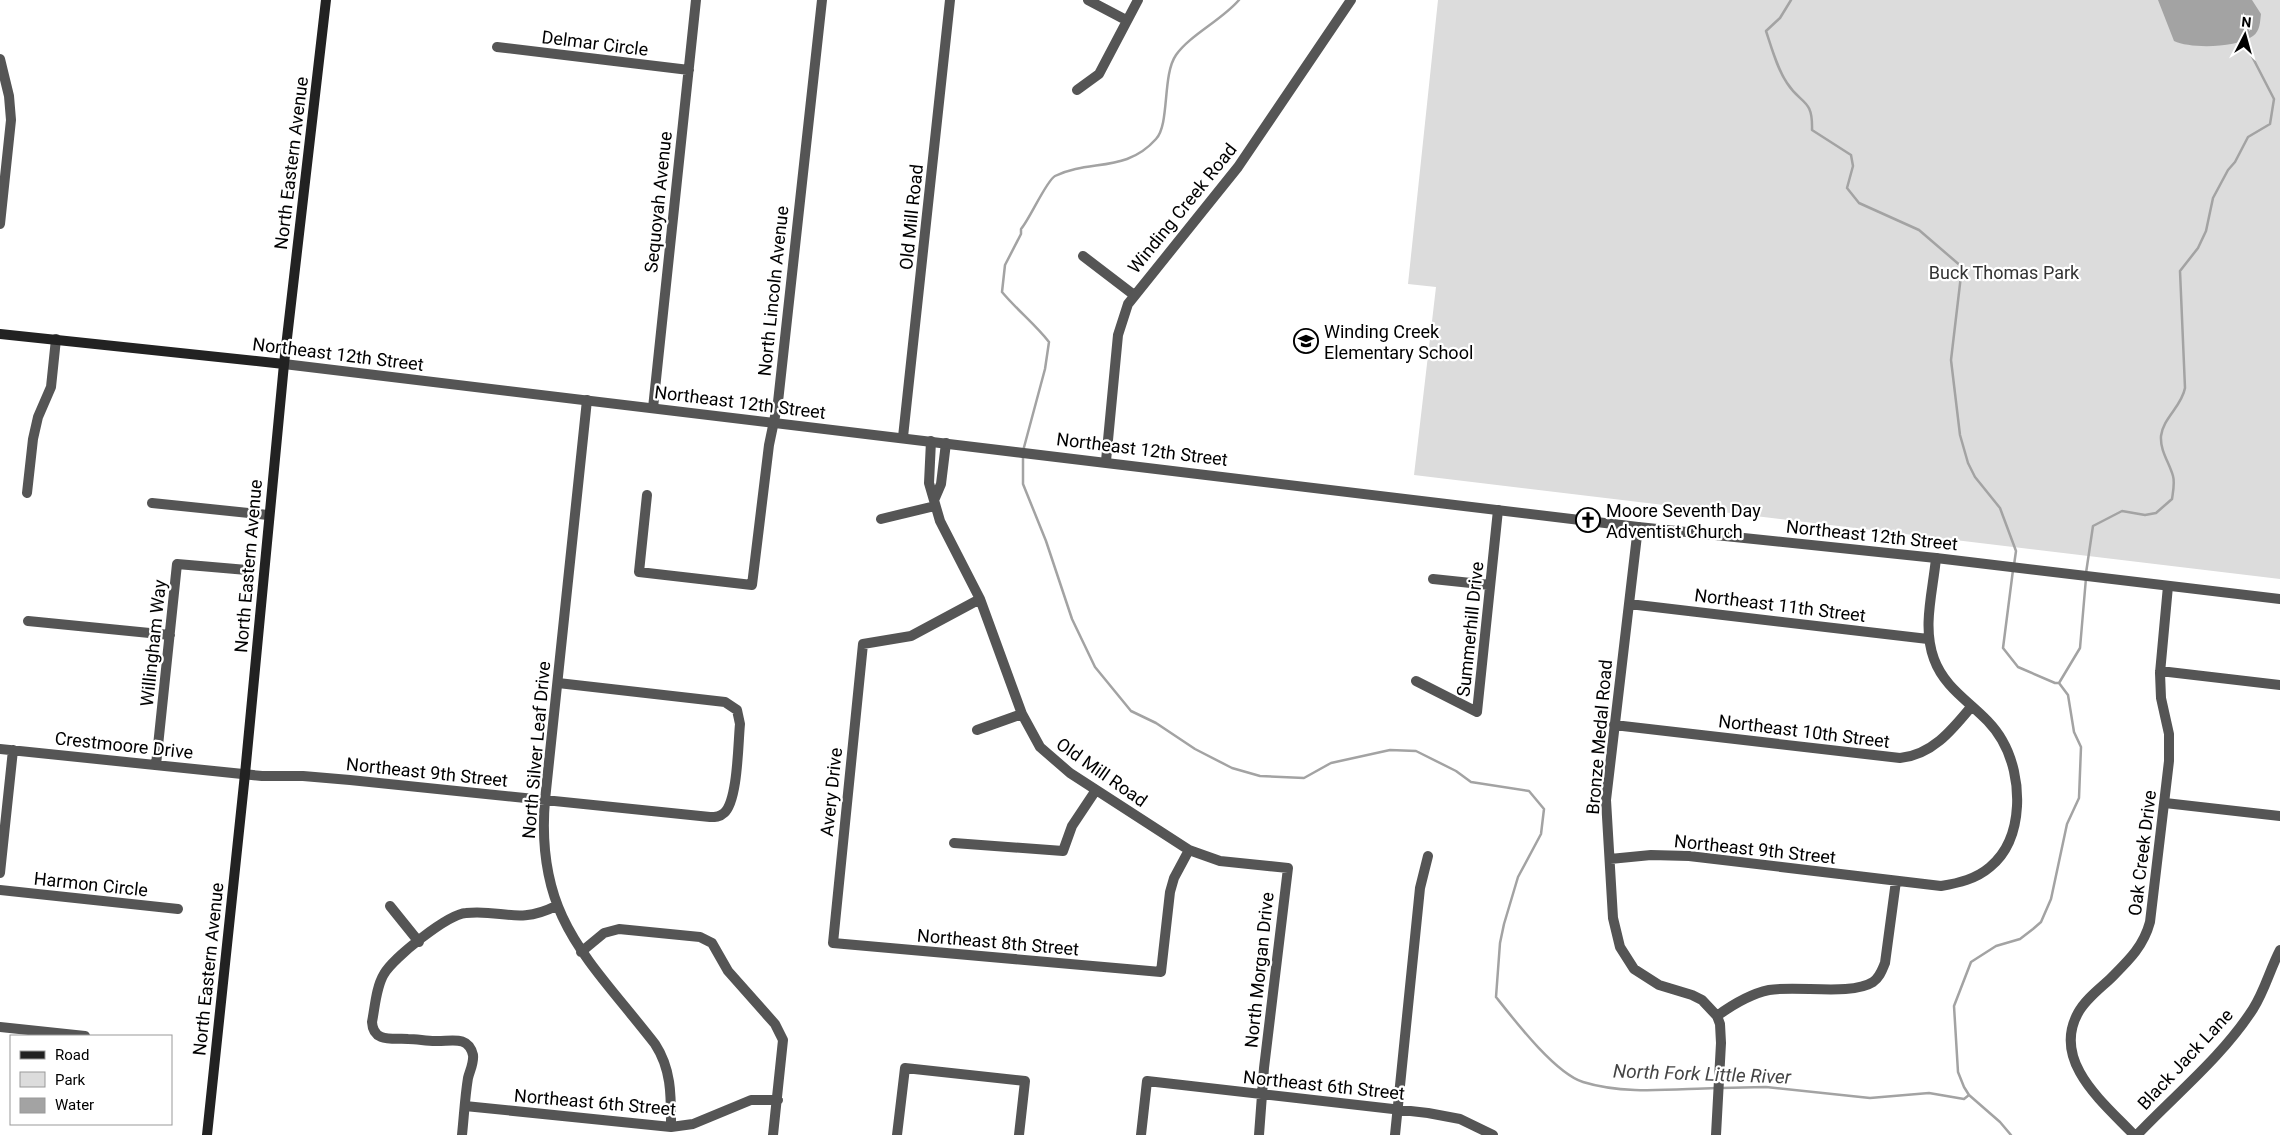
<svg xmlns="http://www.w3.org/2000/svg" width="2280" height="1135" viewBox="0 0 2280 1135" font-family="Roboto,sans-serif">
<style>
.green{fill:#dcdcdc}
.water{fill:#a3a3a3}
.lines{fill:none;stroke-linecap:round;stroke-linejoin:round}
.stream{stroke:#a3a3a3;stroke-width:2.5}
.minor{stroke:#555;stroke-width:10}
.tertiary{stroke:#555;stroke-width:10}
.secondary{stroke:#222;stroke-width:10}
.labels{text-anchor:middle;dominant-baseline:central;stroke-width:4.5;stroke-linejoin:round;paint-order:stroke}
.street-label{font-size:18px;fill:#000;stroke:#fff}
.park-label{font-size:18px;fill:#333;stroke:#fff}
.poi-label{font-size:18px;fill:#000;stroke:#fff;text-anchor:start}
.water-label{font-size:19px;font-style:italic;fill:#444;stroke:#fff}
</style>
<rect width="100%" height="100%" fill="#fff"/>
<!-- green -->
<path class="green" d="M1438 0H2280V579L1414 475 1436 287 1408 284Z"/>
<!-- water -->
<path class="water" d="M2158 0H2252L2261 14C2260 22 2260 31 2253 36 2236 48 2191 49 2174 41Z"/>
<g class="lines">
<!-- stream -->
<path class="stream" d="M1791 0 1780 18 1766 31C1772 49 1777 68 1787 83 1801 105 1813 98 1812 130L1851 155 1853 166 1847 188 1859 203 1919 230 1962 267 1951 360 1960 435 1968 463 1975 477 2000 508 2016 551 2014 565
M1023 451 1045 369 1049 342C1035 324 1017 310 1002 292L1005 265 1021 234V229C1030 219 1046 181 1055 176 1090 159 1126 173 1156 139 1170 124 1162 75 1176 55 1190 35 1222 20 1239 0
M1023 457V484L1046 541 1072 619 1095 667 1131 711 1156 723 1195 749 1232 768 1260 776 1304 778 1331 763 1390 750 1416 751 1456 771 1471 782 1529 791 1544 809 1541 834 1518 877 1504 924 1500 943 1496 997C1515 1021 1555 1073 1583 1082 1625 1095 1672 1089 1716 1088
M2086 573 2093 526 2122 511 2145 515 2156 513 2172 499C2173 492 2175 483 2173 476 2169 462 2160 451 2161 436 2163 418 2182 406 2185 388L2180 271 2198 248 2206 231 2213 198 2228 170 2235 162 2248 137 2270 124 2274 99 2242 37
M2059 683 2080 648 2086 578
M1721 1088 1766 1087 1870 1098 1929 1093 1964 1099 1969 1095
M2011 1135 2000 1122 1969 1095 1964 1087 1958 1072 1954 1006 1971 962 1996 946 2020 939 2033 929 2041 922 2051 899 2067 824 2079 798 2081 747 2074 732 2068 695 2059 683H2055L2018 667 2003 648 2013 570"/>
<!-- minor -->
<path class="minor" d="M1088 0 1126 20
M497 47 689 70
M0 59 9 96 11 120 0 224
M1077 90 1099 74 1138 0
M1083 256 1134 295
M587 400 545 800C535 918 589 959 655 1044 672 1070 671 1097 671 1127
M653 408 696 0
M903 437 950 0
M931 441 929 483 940 521 980 599 1022 714 1040 747 1070 773 1189 850 1220 861 1288 868 1264 1068 1259 1135
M1106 461 1118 335 1128 304 1238 167 1351 0
M27 493 33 439 38 417 51 387 56 339
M647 495 639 572 752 585 769 445 778 402 822 0
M935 498 941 484 946 443
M152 503 268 515
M881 519 935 506
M1638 527 1606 800 1613 918 1620 947 1634 969 1659 985 1692 995 1702 1000 1717 1016 1720 1024 1721 1043 1716 1135
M1433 579 1490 585
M980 599 911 636 863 644 833 943 1161 972 1170 892 1174 878 1189 850
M1629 604 1928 639
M28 621 170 635
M2160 671 2280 685
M1416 681 1477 712 1498 510
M1614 725 1900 758C1932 755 1952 730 1971 707
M977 730 1022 714
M0 749 262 776H303L350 780 710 817C715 817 720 817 724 813 738 801 738 743 740 724L737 710 725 702 558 683
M156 765 177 564 247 570
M2165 803 2280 816
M954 843 1063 851 1072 826 1096 790
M1610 859 1651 855 1689 856 1941 886C1959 883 1976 879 1990 867 2025 838 2023 776 2002 740 1984 708 1947 695 1934 659 1922 627 1933 591 1936 558
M0 873 13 750
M0 890 178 909
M390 906 419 942
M581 952 604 933 619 929 700 937 712 943 728 971 775 1024 783 1040 773 1135
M1717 1016C1732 1005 1750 994 1769 990 1797 985 1851 996 1873 982 1880 977 1882 970 1885 963L1896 881
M0 1027 85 1036
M465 1106 671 1127 693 1124 751 1100H778
M462 1135C464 1116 465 1096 468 1078 470 1070 474 1063 473 1055 468 1034 449 1042 435 1041 426 1041 417 1039 408 1039 393 1038 373 1043 372 1022 375 1007 376 987 384 974 393 958 448 914 466 913 502 909 518 925 556 906
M897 1135 905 1068 1025 1081 1019 1135
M1141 1135 1147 1081 1428 1113 1460 1119 1493 1135
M1395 1135 1420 888 1428 856
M2134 1135C2105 1104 2051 1062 2078 1013 2085 1000 2098 990 2109 980 2127 962 2143 948 2150 922L2169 761V734L2161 698 2160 673 2168 586
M2137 1135C2176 1094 2222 1057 2253 1009 2265 990 2270 969 2280 950"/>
<!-- tertiary -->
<path class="tertiary" d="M284 364 1638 527 1936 558 2280 599"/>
<!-- secondary -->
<path class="secondary" d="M0 334 284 364
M207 1135 245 774 284 364 326 0"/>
</g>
<!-- icons -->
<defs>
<symbol id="school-ring" viewBox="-11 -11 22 22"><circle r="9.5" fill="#fff" stroke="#000" stroke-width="1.5"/><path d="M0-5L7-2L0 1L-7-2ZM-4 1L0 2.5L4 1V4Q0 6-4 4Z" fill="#000"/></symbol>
<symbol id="church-ring" viewBox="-11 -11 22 22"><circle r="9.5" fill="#fff" stroke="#000" stroke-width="1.5"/><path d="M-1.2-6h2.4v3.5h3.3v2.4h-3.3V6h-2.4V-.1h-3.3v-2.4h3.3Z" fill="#000"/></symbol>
</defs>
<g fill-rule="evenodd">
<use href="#school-ring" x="1292" y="327" width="28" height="28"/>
<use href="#church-ring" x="1574" y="506" width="28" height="28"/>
</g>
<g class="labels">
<!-- street labels -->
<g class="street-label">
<text transform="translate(595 43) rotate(7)">Delmar Circle</text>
<text transform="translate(291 163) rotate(-83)">North Eastern Avenue</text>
<text transform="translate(658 202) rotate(-84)">Sequoyah Avenue</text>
<text transform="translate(1182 208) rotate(-51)">Winding Creek Road</text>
<text transform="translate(911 217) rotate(-84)">Old Mill Road</text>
<text transform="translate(773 291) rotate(-84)">North Lincoln Avenue</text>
<text transform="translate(338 354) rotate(7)">Northeast 12th Street</text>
<text transform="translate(740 402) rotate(7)">Northeast 12th Street</text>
<text transform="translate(1142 449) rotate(7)">Northeast 12th Street</text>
<text transform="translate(1872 535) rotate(6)">Northeast 12th Street</text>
<text transform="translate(248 566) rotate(-85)">North Eastern Avenue</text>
<text transform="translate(1780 605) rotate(7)">Northeast 11th Street</text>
<text transform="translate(1470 629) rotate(-84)">Summerhill Drive</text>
<text transform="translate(153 643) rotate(-84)">Willingham Way</text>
<text transform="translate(1804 731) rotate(7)">Northeast 10th Street</text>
<text transform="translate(1599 737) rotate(-85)">Bronze Medal Road</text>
<text transform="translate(124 745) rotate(6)">Crestmoore Drive</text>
<text transform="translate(536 750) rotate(-85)">North Silver Leaf Drive</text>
<text transform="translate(427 772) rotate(6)">Northeast 9th Street</text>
<text transform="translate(1102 772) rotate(35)">Old Mill Road</text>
<text transform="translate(831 792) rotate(-84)">Avery Drive</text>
<text transform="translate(1755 849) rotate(6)">Northeast 9th Street</text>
<text transform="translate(2142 853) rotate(-83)">Oak Creek Drive</text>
<text transform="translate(91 884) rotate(6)">Harmon Circle</text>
<text transform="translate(998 942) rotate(5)">Northeast 8th Street</text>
<text transform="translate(208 969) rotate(-84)">North Eastern Avenue</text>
<text transform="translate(1259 970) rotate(-84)">North Morgan Drive</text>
<text transform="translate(2185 1059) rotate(-47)">Black Jack Lane</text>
<text transform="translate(1324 1085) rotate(6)">Northeast 6th Street</text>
<text transform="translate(595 1102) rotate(5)">Northeast 6th Street</text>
</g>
<!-- park labels -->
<g class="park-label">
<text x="2004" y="272">Buck Thomas Park</text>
</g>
<!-- poi labels -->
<g class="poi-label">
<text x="1324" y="331">Winding Creek<tspan x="1324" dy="21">Elementary School</tspan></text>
<text x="1606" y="510">Moore Seventh Day<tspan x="1606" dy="21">Adventist Church</tspan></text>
</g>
<!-- water labels -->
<g class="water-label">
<text transform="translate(1702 1074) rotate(2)">North Fork Little River</text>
</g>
</g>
<!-- legend -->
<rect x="10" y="1035" width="162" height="90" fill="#ffffff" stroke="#999999"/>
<rect x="20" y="1051" width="25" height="8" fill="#222222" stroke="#999999"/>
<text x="55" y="1060" font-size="15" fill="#000000">Road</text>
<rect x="20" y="1072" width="25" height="15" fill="#dcdcdc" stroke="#999999"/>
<text x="55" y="1085" font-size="15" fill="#000000">Park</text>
<rect x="20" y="1098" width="25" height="15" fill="#a3a3a3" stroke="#999999"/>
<text x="55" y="1110" font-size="15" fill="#000000">Water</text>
<!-- north arrow -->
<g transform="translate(2245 35) rotate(6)" stroke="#ffffff" stroke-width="4" paint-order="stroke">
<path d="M0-4L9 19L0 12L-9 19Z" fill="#000000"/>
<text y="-8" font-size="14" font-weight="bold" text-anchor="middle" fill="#000000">N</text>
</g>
</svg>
